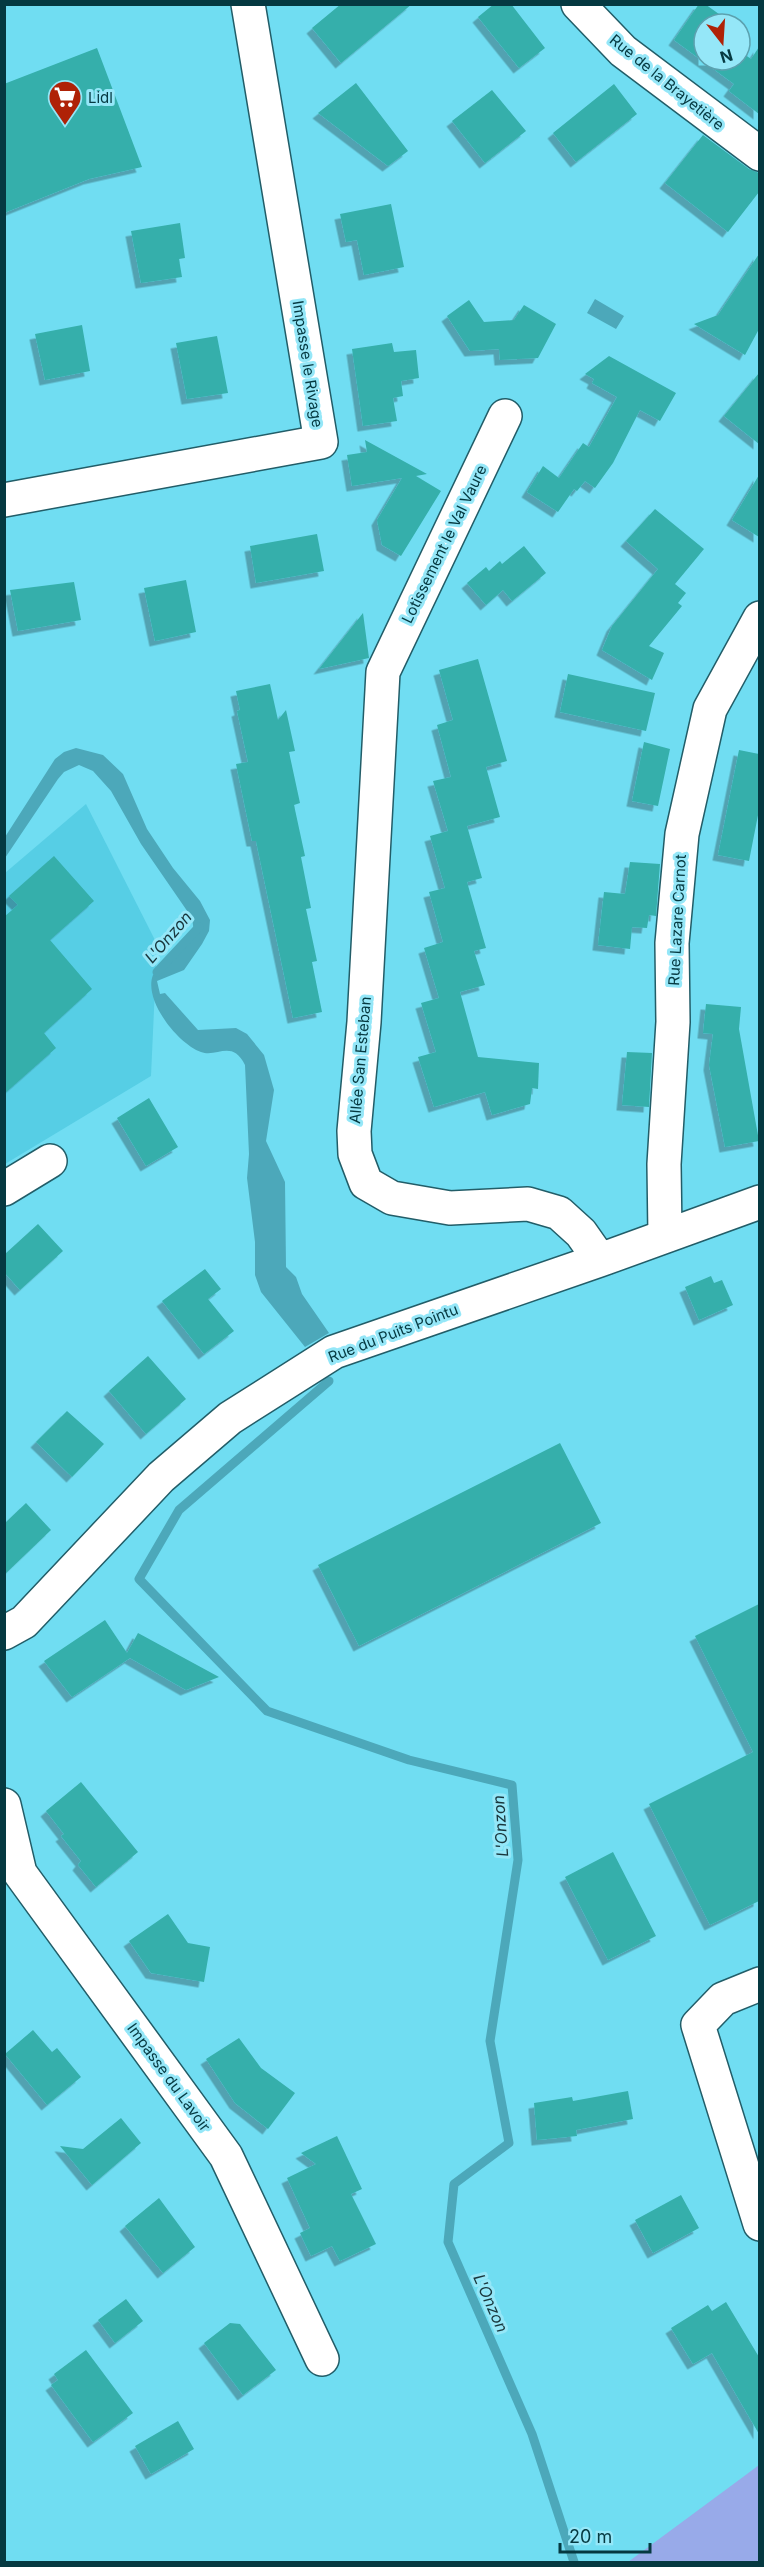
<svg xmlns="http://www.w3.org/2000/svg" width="764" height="2567" viewBox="0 0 764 2567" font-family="Inter,sans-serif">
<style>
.built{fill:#56cee5}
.green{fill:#98aae9}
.water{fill:#4ca8ba}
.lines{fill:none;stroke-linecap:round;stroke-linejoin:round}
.stream{stroke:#4ca8ba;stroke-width:9}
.building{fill:#35afab;filter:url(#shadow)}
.minor-casing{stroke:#225d68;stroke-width:36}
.minor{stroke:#fff;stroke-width:33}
.labels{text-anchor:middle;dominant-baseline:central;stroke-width:6;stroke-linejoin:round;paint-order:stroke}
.street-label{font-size:15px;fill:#053941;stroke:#95e7f8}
.poi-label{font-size:15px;fill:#053941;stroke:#95e7f8;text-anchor:start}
.water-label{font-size:16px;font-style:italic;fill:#18353b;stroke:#95e7f8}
</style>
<defs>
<filter id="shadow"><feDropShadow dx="-5.5" dy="5.5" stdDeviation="0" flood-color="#0004"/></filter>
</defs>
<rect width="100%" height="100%" fill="#70ddf2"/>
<!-- built -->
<path class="built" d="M86 804 157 944 151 1076 5 1164V873Z"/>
<!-- green -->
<path class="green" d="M759 2465V2562H628L743 2477Z"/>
<!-- water -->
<path class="water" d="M595 299 624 316 616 329 587 313Z
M76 748 103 755 123 774 147 829 173 868 200 901 210 920 209 931 202 944 184 970 157 981 160 994 165 993 198 1030 236 1028 247 1034 264 1055 274 1090 266 1141 285 1182 286 1267 296 1277 302 1294 329 1333 305 1347 261 1292 255 1275V1242L247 1178 249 1154 245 1065C232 1039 217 1058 201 1052 178 1044 143 1000 153 975L180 951 194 932 192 918 141 844 111 791 93 771 79 765 64 772 58 779 5 858V837L55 759 64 752Z"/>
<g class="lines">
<!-- stream -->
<path class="stream" d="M157 972 199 927
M329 1381 179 1510 139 1579 267 1711 409 1760 512 1785 518 1860 490 2041 509 2143 454 2184 448 2242 532 2434 574 2562"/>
</g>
<!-- building -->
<path class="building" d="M341 4H412L341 63 312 28Z
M494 4H511L545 48 519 68 478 17Z
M699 4H705L730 22 728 24H704V60H740V51L751 59 759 47V114L729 91 734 84 674 40Z
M97 48 142 167 89 179 4 213V84Z
M356 83 408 151 388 166 318 113Z
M614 84 637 114 576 162 553 133Z
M492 90 526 131 485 163 452 121Z
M703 135 749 169 759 173V192L728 232 665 183Z
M391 204 404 267 364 275 357 240 346 242 340 214Z
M180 223 185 258 179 259 182 277 141 283 131 231Z
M759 254V329L745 355 694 324 718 315Z
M469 300 484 322 514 320 524 305 556 324 538 358 500 360 499 349 470 351 447 316Z
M82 325 90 371 45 380 35 334Z
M217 336 228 393 187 399 176 343Z
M392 343 394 352 416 350 419 378 401 381 403 396 393 398 397 421 363 426 352 349Z
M609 356 676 393 660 421 640 410 613 463 595 488 585 481 577 491 574 489 558 512 527 492 543 466 559 478 583 443 589 447 617 397 592 383 594 379 585 374Z
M759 373V444L724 416Z
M365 440 427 474 416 476 441 491 401 556 382 545 377 520 402 478 352 486 347 455 367 452Z
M759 475V537L732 520Z
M655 509 704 549 675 584 686 593 678 603 682 606 649 646 664 653 652 680 602 650 612 626 658 569 626 541Z
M317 534 324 571 256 583 250 546Z
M524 546 546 573 512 601 503 590 486 605 467 583 486 567 489 571 500 561 502 564Z
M186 580 196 632 155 641 144 588Z
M74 582 81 620 18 631 10 590Z
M363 613 369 658 319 669Z
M478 659 507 761 486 767 500 817 467 826 482 878 467 882 486 948 474 951 485 985 449 995 460 992 478 1057 539 1063 538 1089 532 1088 530 1104 492 1115 485 1092 434 1107 418 1057 436 1052 421 1003 439 998 424 948 443 942 429 892 445 888 430 836 448 831 433 781 451 777 437 725 453 720 439 670Z
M568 674 655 693 646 731 560 712Z
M270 684 278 720 286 710 295 751 289 752 300 803 294 805 305 856 301 857 311 908 306 909 317 961 312 962 322 1012 293 1018 256 841H252L236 764 248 762 237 711 240 710 236 691Z
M644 742 670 749 658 806 632 801Z
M739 750 759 754V810L749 861 718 855Z
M54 856 94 901 50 940 92 989 44 1033 56 1048 4 1094V917L18 905 9 896Z
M630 862 660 864 656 916 649 915 647 928 632 927 630 949 598 945 604 892 625 894Z
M706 1004 741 1007 739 1029 759 1141 725 1147 709 1065 713 1034 703 1033Z
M627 1052 652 1053 649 1107 622 1105Z
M149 1098 178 1147 146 1166 117 1118Z
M38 1224 63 1251 20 1290 4 1272V1255Z
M205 1269 221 1289 208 1299 234 1331 204 1354 162 1301Z
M711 1276 714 1283 722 1280 733 1305 699 1320 685 1287Z
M148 1356 186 1399 146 1434 109 1391Z
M67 1411 104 1444 72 1477 36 1442Z
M560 1443 601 1523 359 1646 318 1565Z
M26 1503 51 1530 4 1575V1524Z
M759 1604V1901L710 1925 649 1804 753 1752 695 1636Z
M105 1620 127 1653 138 1633 219 1677 186 1690 130 1658 72 1697 44 1661Z
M81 1782 138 1852 96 1887 78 1865 81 1861 61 1836 64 1834 46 1811Z
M613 1852 656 1936 608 1960 565 1877Z
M168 1914 188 1943 210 1947 204 1982 151 1973 129 1941Z
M33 2030 52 2052 57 2048 81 2077 47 2105 5 2054Z
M239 2038 261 2068 295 2093 268 2129 235 2103 206 2059Z
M628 2091 633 2119 576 2130 577 2136 537 2140 534 2103 572 2097 573 2101Z
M121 2118 141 2143 92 2185 60 2146 83 2149Z
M337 2136 362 2189 351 2194 376 2244 340 2261 332 2246 311 2256 300 2233 310 2228 287 2178 316 2164 301 2153Z
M681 2195 699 2228 653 2253 635 2220Z
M159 2198 195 2247 163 2273 125 2226Z
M126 2299 143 2321 115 2343 98 2320Z
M726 2302 759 2357V2434L712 2353 693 2364 671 2328 708 2305 712 2311Z
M230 2323 240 2324 276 2370 243 2395 204 2343Z
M86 2350 133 2413 93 2442 51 2385 58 2380 54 2374Z
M178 2421 194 2449 151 2474 135 2446Z"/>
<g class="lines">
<defs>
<path id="minor" d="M578 4 623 51 760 154
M505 416 383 672 364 1022 354 1131 355 1154 366 1183 392 1198 450 1208 528 1204 559 1213 581 1233 600 1260
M4 500 321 442 248 4
M4 1189 50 1161
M665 1236 664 1164 673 1022 672 943 682 834 710 709 760 618
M4 1633 24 1622 161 1477 230 1418 334 1352 600 1260 760 1202
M4 1805 20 1873 226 2156 322 2359
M760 1984 723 1999 698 2025 760 2224"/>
</defs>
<!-- minor casing -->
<use href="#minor" class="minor-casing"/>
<!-- minor -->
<use href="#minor" class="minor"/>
</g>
<!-- icons -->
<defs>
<symbol id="supermarket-pin" viewBox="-11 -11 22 30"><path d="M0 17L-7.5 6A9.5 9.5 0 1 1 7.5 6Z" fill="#af2207" stroke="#95e7f8"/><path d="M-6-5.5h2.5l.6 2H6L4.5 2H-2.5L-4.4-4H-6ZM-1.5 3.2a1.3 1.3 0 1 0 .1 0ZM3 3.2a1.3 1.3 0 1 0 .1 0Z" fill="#fff"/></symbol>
</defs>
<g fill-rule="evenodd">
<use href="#supermarket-pin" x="46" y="78" width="38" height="52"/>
</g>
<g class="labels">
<!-- street labels -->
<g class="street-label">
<text transform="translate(667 82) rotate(39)">Rue de la Brayetière</text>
<text transform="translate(308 364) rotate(81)">Impasse le Rivage</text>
<text transform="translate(444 544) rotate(-64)">Lotissement le Val Vaure</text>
<text transform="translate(677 920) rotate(-87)">Rue Lazare Carnot</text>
<text transform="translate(360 1060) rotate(-85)">Allée San Esteban</text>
<text transform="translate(393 1333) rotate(-21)">Rue du Puits Pointu</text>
<text transform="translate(169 2077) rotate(54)">Impasse du Lavoir</text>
</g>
<!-- poi labels -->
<g class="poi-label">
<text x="88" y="97">Lidl</text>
</g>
<!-- water labels -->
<g class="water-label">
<text transform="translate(168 937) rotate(-49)">L'Onzon</text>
<text transform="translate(500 1826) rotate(-94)">L'Onzon</text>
<text transform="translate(491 2303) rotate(66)">L'Onzon</text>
</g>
</g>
<!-- border -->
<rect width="764" height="2567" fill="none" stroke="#053941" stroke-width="12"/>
<!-- north arrow -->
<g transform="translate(722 42) rotate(163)"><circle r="28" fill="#95e7f8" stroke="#5ba1af" stroke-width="1.5"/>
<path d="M0-4.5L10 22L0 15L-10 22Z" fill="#af2207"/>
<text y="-9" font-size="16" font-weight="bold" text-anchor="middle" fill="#053941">N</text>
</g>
<!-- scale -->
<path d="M560 2543v9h90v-9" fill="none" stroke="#053941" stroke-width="3"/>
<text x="569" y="2543" font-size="18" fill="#053941" stroke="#95e7f8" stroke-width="4.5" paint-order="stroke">20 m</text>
</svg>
